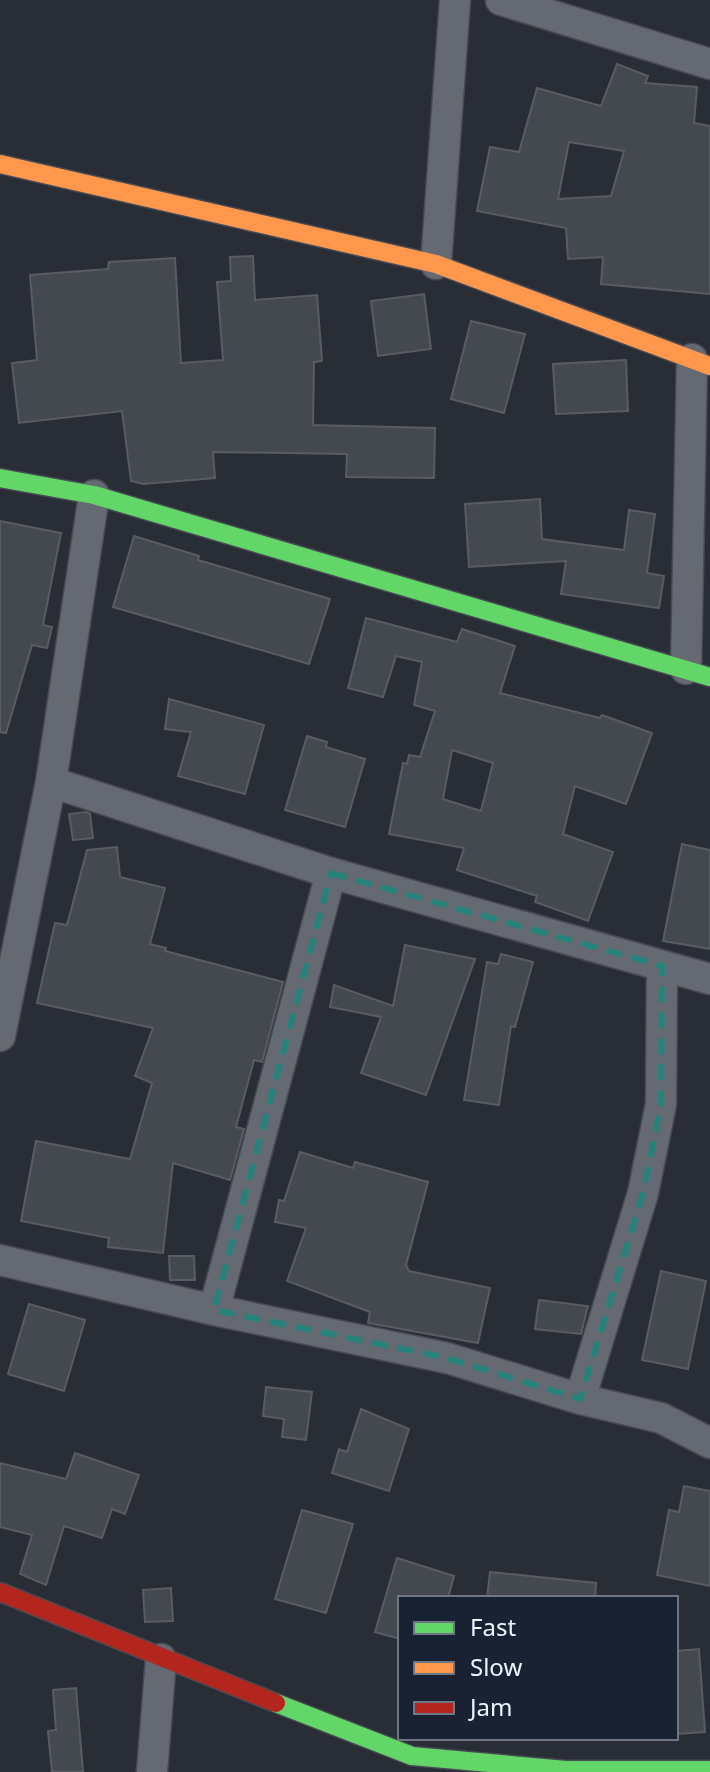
<svg xmlns="http://www.w3.org/2000/svg" width="710" height="1772" viewBox="0 0 710 1772" font-family="'Noto Sans',sans-serif">
<style>
.building{fill:#44484f;stroke:#585c64;stroke-width:2;fill-rule:evenodd}
.lines{fill:none;stroke-linecap:round;stroke-linejoin:round}
.street-casing{stroke:#474a53;stroke-width:33}
.fast-casing{stroke:#474a53;stroke-width:21}
.slow-casing{stroke:#474a53;stroke-width:21}
.jam-casing{stroke:#474a53;stroke-width:21}
.street{stroke:#656971;stroke-width:30}
.fast{stroke:#63d668;stroke-width:18}
.slow{stroke:#ff974d;stroke-width:18}
.jam{stroke:#b3261e;stroke-width:18}
.marked{fill:none;stroke:#25837c;stroke-width:6;stroke-dasharray:16 10;stroke-linejoin:round}
</style>
<rect width="100%" height="100%" fill="#292d36"/>
<!-- building -->
<path class="building" d="M617 64 648 76 645 83 697 87 694 123 710 126V294L601 284 603 257 568 259 566 228 477 211 490 147 519 152 537 88 601 106ZM569 142 624 151 611 196 558 199Z
M253 256 255 300 317 295 322 361 314 362 313 425 435 428 434 478 346 477 347 454 213 452 215 478 143 484 131 481 122 411 19 423 12 363 37 360 30 275 108 269 109 262 175 258 181 363 223 360 217 282 231 281 230 257Z
M424 294 431 349 378 356 371 301Z
M471 321 525 334 504 413 451 399Z
M626 360 628 411 556 414 553 364Z
M540 499 542 539 624 550 629 510 655 514 647 573 664 576 659 608 561 594 566 561 469 567 465 504Z
M0 521 61 533 43 625 52 627 47 648 32 645 6 733 0 732Z
M134 536 199 556 198 560 330 599 309 664 113 607Z
M366 618 457 642 462 629 515 646 500 693 600 718 602 715 652 733 626 804 575 786 563 834 613 852 588 921 535 902 537 896 457 870 464 848 389 834 403 763 407 764 409 755 420 757 435 711 414 705 422 662 396 656 383 697 348 688ZM452 750 493 763 481 811 443 799Z
M169 699 264 725 245 794 178 776 191 732 165 729Z
M307 736 327 742 326 747 365 759 345 827 285 810Z
M86 812 90 814 93 838 73 840 69 814Z
M682 844 710 850V949L663 941Z
M117 847 120 877 165 888 150 944 166 948 165 951 283 982 262 1062 254 1060 236 1127 244 1129 230 1180 173 1163 163 1253 108 1247 109 1238 21 1221 36 1141 130 1159 152 1083 135 1076 153 1028 37 1003 55 923 67 925 87 850Z
M405 945 475 959 426 1095 361 1073 381 1017 330 1007 334 985 393 1006Z
M501 954 533 962 515 1027 511 1026 499 1105 464 1100 487 962 498 964Z
M300 1152 353 1168 355 1162 428 1182 406 1265 409 1271 490 1288 478 1343 368 1323 370 1312 287 1281 306 1228 275 1222 279 1200 284 1201Z
M169 1256H194L195 1280H170Z
M661 1271 706 1281 688 1369 642 1360Z
M539 1300 588 1306 581 1334 535 1329Z
M29 1304 85 1320 64 1391 8 1374Z
M266 1387 312 1392 306 1440 282 1437 284 1419 263 1416Z
M361 1409 409 1429 389 1491 332 1473 339 1449 347 1452Z
M75 1453 139 1475 125 1514 112 1509 102 1538 64 1526 46 1585 20 1574 32 1535 0 1527V1463L66 1479Z
M684 1486 710 1491V1586L657 1575 669 1510 679 1512Z
M302 1510 353 1524 326 1613 275 1599Z
M397 1558 454 1576 448 1598H400V1639L375 1632Z
M490 1572 596 1583 595 1598H487Z
M171 1588 173 1621 145 1622 143 1590Z
M699 1649 705 1732 676 1734V1651Z
M76 1688 83 1772H52L48 1731 56 1730 53 1690Z"/>
<g class="lines">
<defs>
<path id="street" d="M501 0 710 64
M436 264 455 0
M686 669 692 359
M51 782 331 873 710 979
M0 1036 51 782 94 495
M0 1260 214 1310 447 1358 580 1399 661 1418 710 1443
M214 1310 331 873
M580 1399 643 1193 661 1104 662 966
M152 1772 161 1659"/>
<path id="fast" d="M0 478 94 495 710 677
M276 1703 412 1756 566 1770H710"/>
<path id="slow" d="M0 164 436 264 710 366"/>
<path id="jam" d="M0 1592 276 1703"/>
</defs>
<!-- street casing -->
<use href="#street" class="street-casing"/>
<!-- fast casing -->
<use href="#fast" class="fast-casing"/>
<!-- slow casing -->
<use href="#slow" class="slow-casing"/>
<!-- jam casing -->
<use href="#jam" class="jam-casing"/>
<!-- street -->
<use href="#street" class="street"/>
<!-- fast -->
<use href="#fast" class="fast"/>
<!-- slow -->
<use href="#slow" class="slow"/>
<!-- jam -->
<use href="#jam" class="jam"/>
</g>
<!-- marked area -->
<path class="marked" d="M331 873 662 966 661 1104 643 1193 580 1399 447 1358 214 1310Z"/>
<!-- legend -->
<rect x="398" y="1596" width="280" height="144" fill="#192232" stroke="#6e7684" stroke-width="2"/>
<rect x="414" y="1622" width="40" height="12" fill="#63d668" stroke="#6e7684" stroke-width="2"/>
<text x="470" y="1636" font-size="24" fill="#eef4ff">Fast</text>
<rect x="414" y="1662" width="40" height="12" fill="#ff974d" stroke="#6e7684" stroke-width="2"/>
<text x="470" y="1676" font-size="24" fill="#eef4ff">Slow</text>
<rect x="414" y="1702" width="40" height="12" fill="#b3261e" stroke="#6e7684" stroke-width="2"/>
<text x="470" y="1716" font-size="24" fill="#eef4ff">Jam</text>
</svg>
